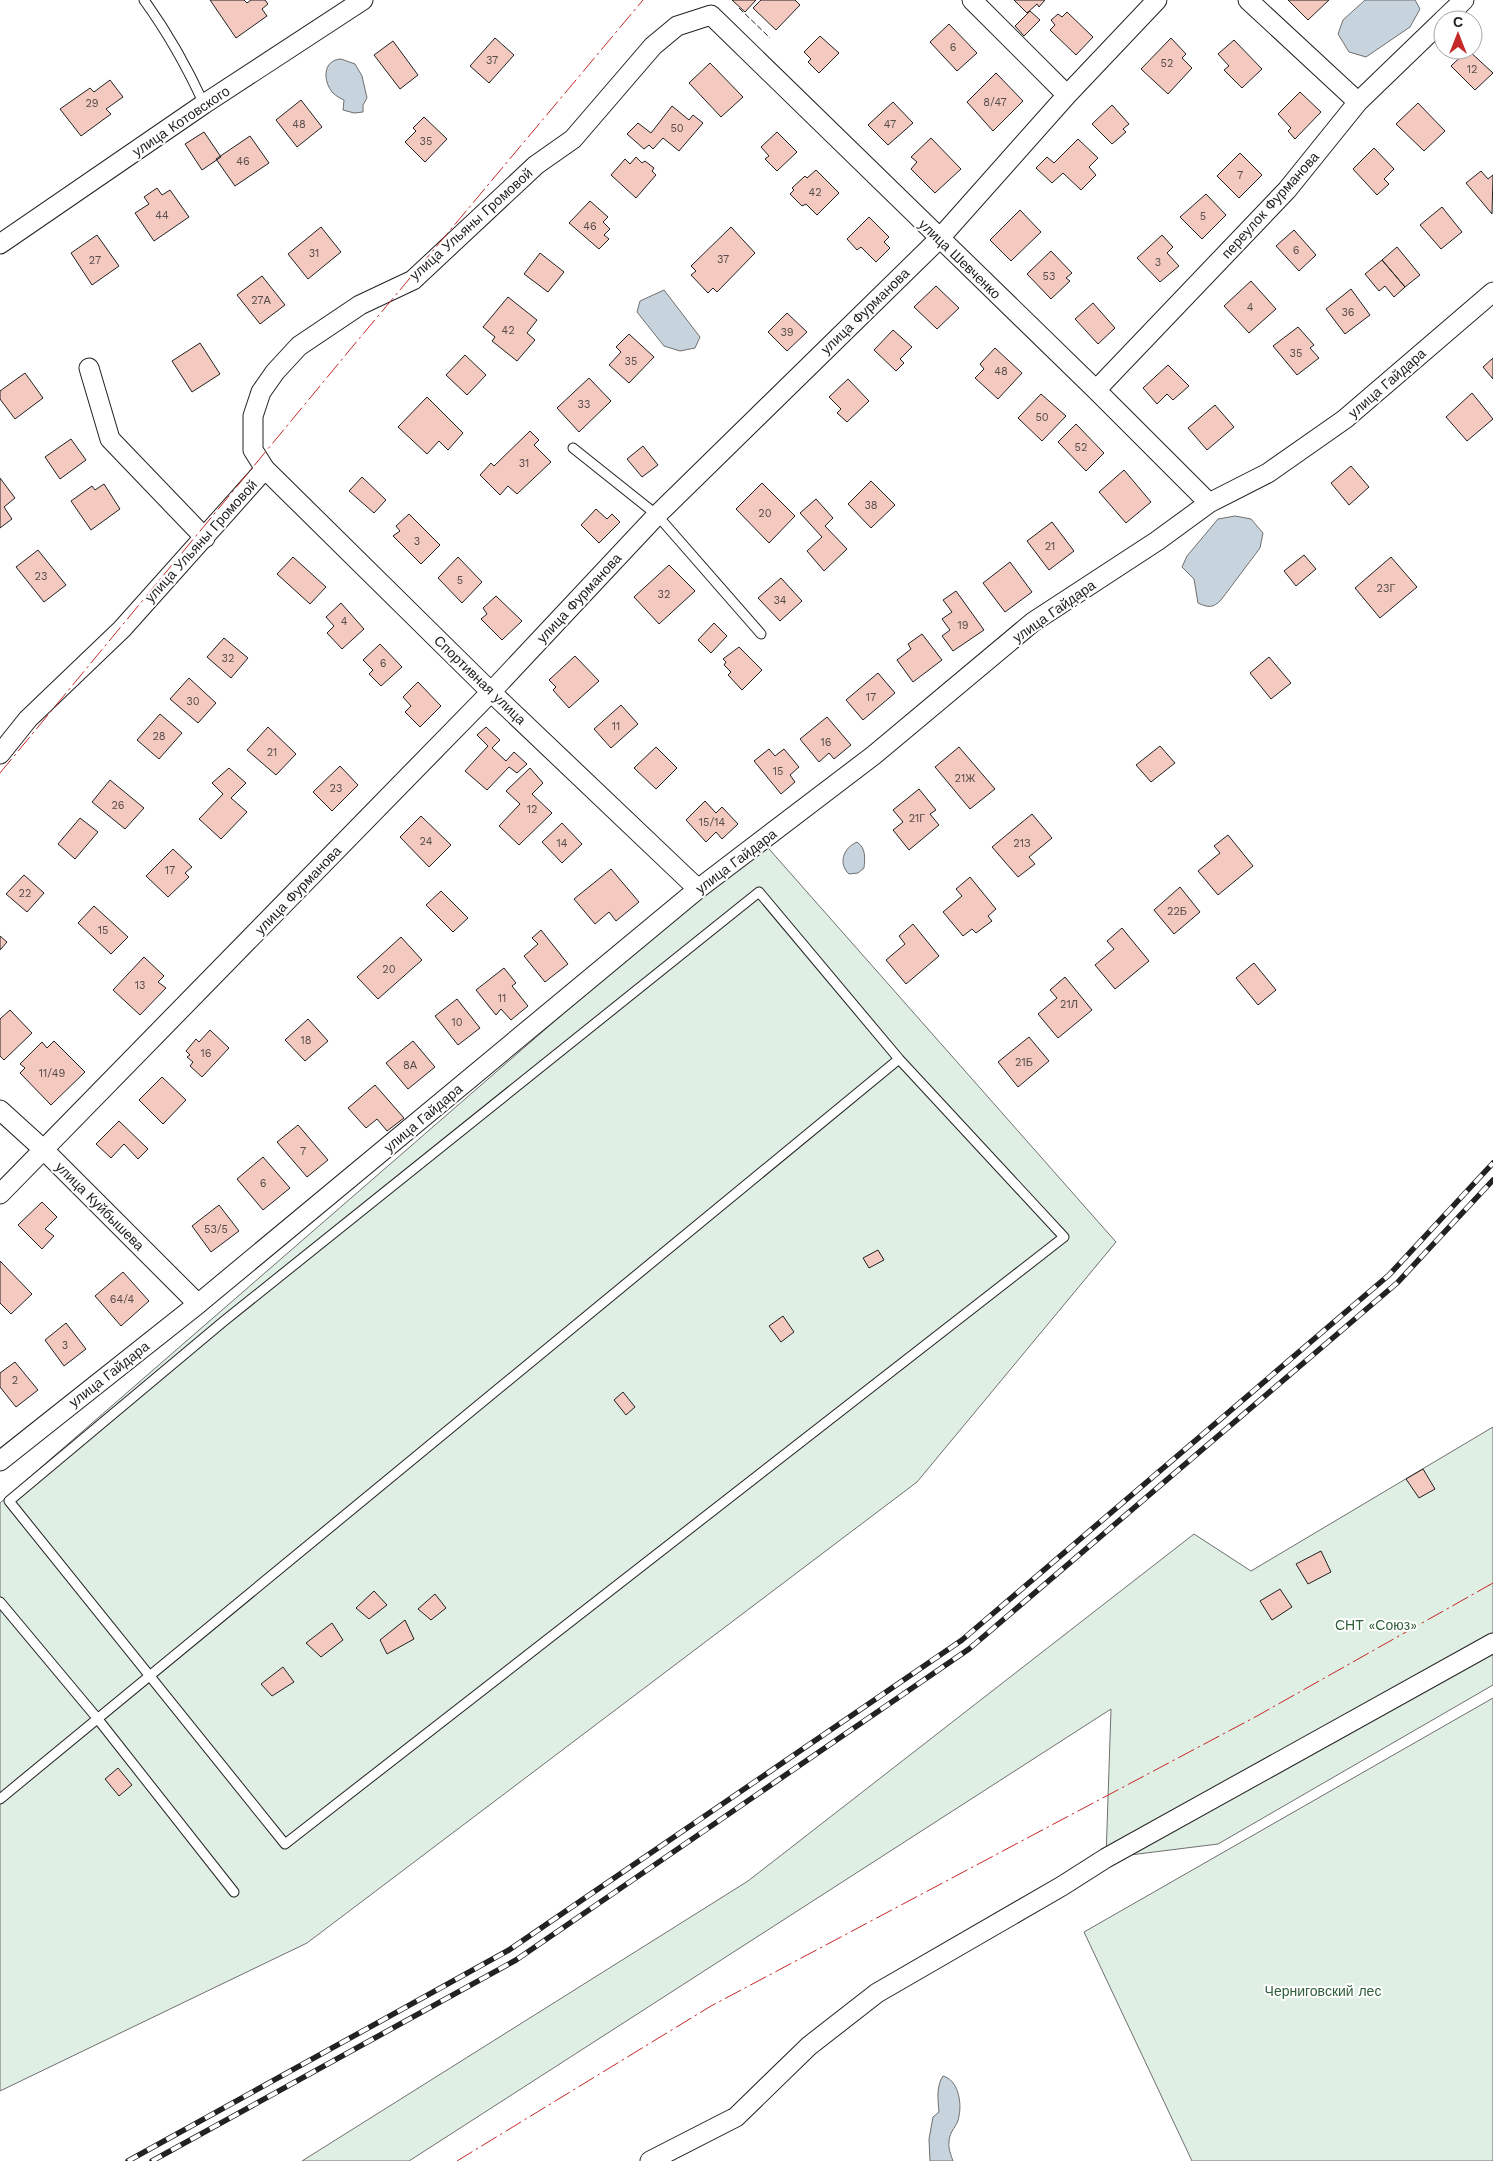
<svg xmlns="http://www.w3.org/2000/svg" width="1493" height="2161" viewBox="0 0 1493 2161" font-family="'Work Sans',sans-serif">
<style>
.green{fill:#e0efe3;stroke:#6f6f6f}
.water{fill:#c7d3dd;stroke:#6f6f6f}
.building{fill:#f3c9c0;stroke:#222}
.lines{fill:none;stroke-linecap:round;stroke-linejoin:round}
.service-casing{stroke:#222;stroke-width:11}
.minor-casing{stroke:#222;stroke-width:21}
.service{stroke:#fff;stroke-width:9}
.minor{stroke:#fff;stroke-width:19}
.rail-casing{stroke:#222;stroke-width:5.5}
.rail{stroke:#fff;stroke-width:4;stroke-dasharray:11;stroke-linecap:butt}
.fence{stroke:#222;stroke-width:1;stroke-dasharray:6 2.5;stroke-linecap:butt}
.power{stroke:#c62828;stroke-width:1;stroke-dasharray:18 4 2.5 4;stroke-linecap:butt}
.labels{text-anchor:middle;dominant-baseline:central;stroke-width:4;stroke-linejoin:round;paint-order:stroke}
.number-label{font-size:11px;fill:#564c4a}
.street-label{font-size:14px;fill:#222;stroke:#fff}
.park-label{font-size:14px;fill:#2f5e38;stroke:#fff}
</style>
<rect width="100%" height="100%" fill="#fff"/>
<!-- green -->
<path class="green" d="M762 841 1116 1242 917 1482 307 1943 0 2091V1503Z
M1493 1427V1685L1218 1844 1106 1858 1111 1709 409 2161H302L748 1881 1194 1534 1251 1571Z
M1493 1698V2161H1192L1084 1932Z"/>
<!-- water -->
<path class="water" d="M1365 0H1415L1420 9 1410 27 1366 57 1349 52 1338 34 1343 20Z
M341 59 355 64 362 76 367 98 363 105V112L354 113 343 110 344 100C340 98 336 96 333 93 323 82 322 60 341 59Z
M664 290 700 337 695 348 680 351 664 346 637 312 640 301Z
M1235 516 1251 519 1263 533 1260 548 1221 600C1213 608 1209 608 1198 603L1194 579 1182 567 1187 556 1218 519Z
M857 842C866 848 865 858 864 868L858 873 849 874C838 864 843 848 857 842Z
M943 2076C958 2080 962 2102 959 2116 958 2126 949 2131 949 2142 948 2148 951 2155 953 2161H930L929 2139 933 2117 939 2112C938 2101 936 2086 943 2076Z"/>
<!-- building -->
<path class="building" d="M210 0H244L247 3 251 0H265L268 4 262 9 267 16 236 38Z
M732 0H756L745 12Z
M761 0H795L800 5 776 30 753 8Z
M1014 0H1045L1039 7 1037 4 1027 13Z
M1288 0H1329L1308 20Z
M1030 11 1040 20 1024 36 1015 26Z
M1067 12 1093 37 1076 55 1050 30 1055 25 1051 20 1058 14 1062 17Z
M949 24 977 53 957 71 930 42Z
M820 36 839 53 819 73 808 62 811 59 804 52Z
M495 38 514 55 489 83 470 66Z
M1171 38 1186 54 1182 58 1192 68 1168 94 1141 69Z
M1234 40 1262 69 1242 88 1224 70 1229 66 1218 54Z
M393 41 418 75 400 89 374 55Z
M1468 50 1493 73 1475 90 1451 66Z
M710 63 743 97 721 117 689 83Z
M996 73 1023 101 993 131 967 102Z
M110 80 123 97 106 109 111 114 81 136 60 109 90 88 94 92Z
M1300 92 1321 112 1295 139 1288 131 1291 128 1278 114Z
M301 100 322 127 297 147 276 120Z
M893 102 913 123 888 145 868 125Z
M1418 103 1445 131 1424 151 1396 124Z
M1112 105 1129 124 1123 129 1126 132 1112 144 1092 124Z
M672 106 689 120 693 115 703 123 679 151 663 138 653 149 649 145 644 149 627 134 638 123 651 133Z
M424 117 447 139 425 162 405 142 416 131 413 128Z
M204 132 221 157 202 170 185 144Z
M777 132 797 152 777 171 765 159 769 156 761 147Z
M250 136 269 163 235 186 216 159Z
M931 138 961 169 935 193 911 169 917 162 911 157Z
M1078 139 1098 158 1089 167 1096 175 1081 190 1063 173 1052 183 1036 168 1047 157 1054 163Z
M1374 148 1394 169 1384 179 1389 184 1377 195 1353 169Z
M1240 153 1262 175 1239 198 1217 176Z
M636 157 642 163 645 161 654 168 652 171 656 175 636 198 611 175 625 159 630 164Z
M816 170 839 193 817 215 806 204 802 206 790 194 794 190 792 188 805 176 807 178Z
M1481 171 1488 179 1493 175 1492 214 1466 183Z
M157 188 162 195 170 190 189 217 154 241 135 213 149 204 144 197Z
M1206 194 1226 215 1202 239 1180 217Z
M590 201 608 217 603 222 610 229 604 235 609 239 599 249 569 223Z
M1442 207 1462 232 1441 249 1420 225Z
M1020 210 1041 232 1011 261 990 240Z
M869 217 889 237 884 242 890 248 876 262 861 247 857 250 847 239Z
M321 227 341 252 308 279 288 254Z
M731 227 755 253 717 292 713 288 708 293 691 275 696 271 691 266Z
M1294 230 1316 255 1299 271 1276 246Z
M97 235 119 266 92 285 71 253Z
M1162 235 1173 247 1167 253 1179 266 1160 282 1137 258Z
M1397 247 1420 275 1405 287 1382 260Z
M1051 251 1072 273 1066 278 1070 281 1051 299 1027 274Z
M540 253 564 272 548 292 524 274Z
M1382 260 1405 287 1394 297 1385 286 1379 291 1365 274Z
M262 276 285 305 260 324 237 295Z
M1251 281 1276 309 1249 333 1224 306Z
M936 286 959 308 937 329 914 307Z
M1351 289 1370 315 1345 334 1326 309Z
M508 297 537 320 527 333 535 340 517 361 492 341 495 337 483 327Z
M1093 303 1115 328 1098 344 1075 319Z
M787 313 807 332 787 351 768 332Z
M1298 327 1314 345 1310 348 1319 358 1297 375 1273 346Z
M893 330 912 347 900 359 904 363 896 371 874 350Z
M629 334 654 357 629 383 609 365 621 352 616 347Z
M200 343 220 374 192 392 172 361Z
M995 348 1022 373 998 399 975 378 984 369 980 364Z
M465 355 486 375 467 395 446 375Z
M1493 358V379L1483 367Z
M1168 365 1189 386 1173 400 1167 394 1157 404 1143 388Z
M25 373 43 398 15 419 0 399V391Z
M589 378 611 401 579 432 557 408Z
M848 379 869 401 847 422 837 413 841 409 829 397Z
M1472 393 1493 419 1467 441 1446 417Z
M1041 394 1066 416 1042 441 1018 418Z
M427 397 463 433 448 450 439 441 427 454 398 427Z
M1215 405 1234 427 1207 450 1188 428Z
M1076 424 1104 453 1086 471 1058 442Z
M530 431 539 440 534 445 551 462 517 494 508 486 500 495 480 475 491 463 494 466Z
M71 439 86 460 60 479 45 457Z
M643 446 658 465 642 477 627 459Z
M1351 466 1369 487 1349 505 1331 483Z
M1124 470 1151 502 1126 523 1099 492Z
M362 477 386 500 374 513 349 491Z
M0 478 15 498 4 507 12 519 0 528Z
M871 481 895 505 871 528 848 504Z
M762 483 795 516 769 543 736 509Z
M104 484 120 509 91 530 71 501 92 486 95 490Z
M816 499 833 518 825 526 847 549 824 571 807 551 822 537 800 513Z
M596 509 607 519 612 514 620 522 599 543 581 525Z
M409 514 440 545 421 564 393 536 400 531 396 526Z
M1052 522 1074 551 1049 570 1027 541Z
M38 550 66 585 44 602 16 567Z
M1304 555 1316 569 1296 586 1284 571Z
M293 557 326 587 310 604 277 574Z
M458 557 482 582 462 603 438 578Z
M1391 557 1417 587 1380 618 1355 588Z
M1010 562 1032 592 1005 612 983 583Z
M669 565 695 591 659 624 634 597Z
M781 578 802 601 780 621 758 598Z
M956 591 984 630 953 651 942 636 950 630 942 619 952 612 943 600Z
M496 596 522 621 502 640 481 619 487 614 483 608Z
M341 603 364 629 342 649 327 633 334 626 326 617Z
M714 623 727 636 711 653 698 640Z
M922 634 942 660 913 682 897 660 911 649 908 644Z
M224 638 248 658 231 678 207 657Z
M380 644 402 667 381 686 369 674 373 670 363 660Z
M739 647 762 670 742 690 728 675 731 672 724 665 726 662 723 659Z
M575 656 599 681 569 708 553 690 556 687 549 680Z
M1269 657 1291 683 1271 699 1250 673Z
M878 673 895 693 863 720 846 700Z
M189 678 216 703 198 723 170 699Z
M418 682 441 706 420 727 405 712 411 706 403 697Z
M621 705 638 724 611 748 594 729Z
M160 714 182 733 159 759 137 740Z
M827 717 851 745 834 759 829 753 819 762 800 739Z
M268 727 296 754 276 775 247 750Z
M486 727 500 740 492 748 506 761 514 752 527 764 517 773 509 767 487 790 465 771 488 746 477 735Z
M1160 746 1175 763 1151 782 1136 765Z
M656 747 677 768 656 789 634 768Z
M959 747 995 789 970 809 935 767Z
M769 749 775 756 784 749 799 767 790 775 795 782 781 794 754 761Z
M340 766 358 785 332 811 313 792Z
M229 768 246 783 231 798 247 812 221 839 199 819 223 794 212 783Z
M530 768 543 783 532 794 552 813 519 845 499 826 520 804 506 791Z
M110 780 144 808 125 829 92 802Z
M919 789 936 810 930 814 939 825 909 850 893 830 903 822 893 810Z
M705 801 716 813 722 807 738 824 722 839 716 832 706 842 686 820Z
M1032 814 1052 838 1029 857 1035 864 1018 877 992 847Z
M421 816 451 845 429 867 400 837Z
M80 818 98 832 75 859 58 844Z
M562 823 582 844 562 863 542 842Z
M1228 835 1253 866 1218 895 1198 871 1220 853 1214 846Z
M173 849 192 867 185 873 189 877 168 897 146 876Z
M611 869 639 902 616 921 609 912 595 924 574 899Z
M24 875 44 893 27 912 6 894Z
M970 877 996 909 988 916 992 921 976 933 972 929 963 936 943 912 962 896 956 889Z
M1180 887 1200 912 1174 934 1154 910Z
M441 891 468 918 453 932 426 905Z
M94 906 128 937 111 954 78 923Z
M913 924 939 956 906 984 886 960 905 944 899 936Z
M1122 928 1149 961 1115 989 1095 965 1114 949 1107 941Z
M541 930 568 964 545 982 524 956 538 944 532 938Z
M0 936 7 942 0 950Z
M401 937 422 960 378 999 357 977Z
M144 957 164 976 158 982 166 988 140 1015 113 990Z
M1254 963 1276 990 1258 1005 1236 978Z
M504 968 516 983 512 986 528 1006 511 1020 501 1009 496 1015 476 990Z
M1065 977 1092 1010 1058 1038 1038 1014 1057 998 1050 990Z
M457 999 480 1028 458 1045 435 1016Z
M10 1010 32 1033 4 1060 0 1056V1019Z
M308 1019 328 1041 305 1061 285 1040Z
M210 1030 229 1048 202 1077 190 1066 193 1062 187 1057 190 1055 186 1051 196 1039 199 1042Z
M1029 1037 1049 1061 1018 1087 998 1062Z
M54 1041 85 1072 51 1105 20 1073 25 1068 20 1064 42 1042 47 1048Z
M413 1041 435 1067 408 1089 386 1063Z
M162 1077 186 1100 163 1124 139 1100Z
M375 1085 404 1118 387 1131 377 1119 366 1128 348 1108Z
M119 1121 148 1149 138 1159 124 1144 111 1158 96 1144Z
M298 1125 328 1160 307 1177 277 1142Z
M263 1157 290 1188 263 1210 237 1179Z
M42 1202 57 1217 45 1229 54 1236 42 1249 18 1225Z
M219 1205 239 1231 211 1252 192 1226Z
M878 1250 884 1260 869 1268 863 1258Z
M0 1261 32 1294 11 1314 0 1303Z
M123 1272 149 1301 121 1326 95 1296Z
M783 1316 794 1332 781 1342 769 1326Z
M66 1323 86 1349 64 1366 45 1340Z
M15 1362 38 1390 16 1407 0 1387V1373Z
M623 1392 635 1407 626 1415 614 1400Z
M1423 1469 1435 1489 1419 1498 1406 1479Z
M1321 1551 1331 1572 1308 1584 1296 1564Z
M1280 1589 1292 1607 1272 1620 1260 1601Z
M374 1591 387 1605 369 1619 356 1608Z
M435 1594 446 1608 431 1620 418 1609Z
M405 1620 414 1639 387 1654 380 1640Z
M332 1623 343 1640 321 1657 306 1643Z
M283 1667 294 1682 272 1696 261 1684Z
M118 1768 132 1785 119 1796 105 1779Z"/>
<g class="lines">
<defs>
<path id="service" d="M144 0C168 33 187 67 204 104
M573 448 657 515 761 634
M759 892 899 1059 1064 1237 285 1844 9 1501 224 1321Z
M0 1602 97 1718 234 1892
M0 1799 899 1059"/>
<path id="minor" d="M972 0 1067 95
M1248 0 1358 102
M1443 20 1464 0
M0 244 204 104 363 0
M89 368 110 439 205 538
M1096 390 1287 190 1358 102 1443 20
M0 754 28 719 122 629 265 469
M698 889 491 692 265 469 253 450V416L261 392 275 372 299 346 360 305 413 280 536 165 573 139 653 46 677 26 711 15 1096 390 1209 503
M0 1110 44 1150 198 1304
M0 1194 491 692 657 515 939 239 1067 95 1157 0
M0 1461 198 1304 698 889 874 755 1033 622 1157 541 1209 503 1268 473 1345 419 1493 292
M650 2161 736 2117 809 2046 877 1993 1062 1886 1106 1858 1493 1643"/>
</defs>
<!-- service casing -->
<use href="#service" class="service-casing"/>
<!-- minor casing -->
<use href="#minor" class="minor-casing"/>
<!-- service -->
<use href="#service" class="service"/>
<!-- minor -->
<use href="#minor" class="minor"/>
<defs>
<path id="rail" d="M128 2161 509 1950 962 1640 1389 1275 1493 1163
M152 2161 516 1960 969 1649 1397 1283 1493 1180"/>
</defs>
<!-- rail casing -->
<use href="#rail" class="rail-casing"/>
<!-- rail -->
<use href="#rail" class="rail"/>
<!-- fence -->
<path class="fence" d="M739 8 770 38"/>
<!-- power -->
<path class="power" d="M0 773 353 346 643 0
M457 2161 711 2006 1257 1716 1493 1583"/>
</g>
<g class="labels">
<!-- number labels -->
<g class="number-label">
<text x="953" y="47">6</text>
<text x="492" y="60">37</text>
<text x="1167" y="63">52</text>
<text x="1472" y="69">12</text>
<text x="995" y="102">8/47</text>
<text x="92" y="103">29</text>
<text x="299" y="124">48</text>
<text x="890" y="124">47</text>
<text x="677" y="128">50</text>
<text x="426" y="141">35</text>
<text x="243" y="161">46</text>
<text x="1240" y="175">7</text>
<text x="815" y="192">42</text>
<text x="162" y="215">44</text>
<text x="1203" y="216">5</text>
<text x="590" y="226">46</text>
<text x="1296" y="250">6</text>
<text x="314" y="253">31</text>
<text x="723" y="259">37</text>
<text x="95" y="260">27</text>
<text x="1158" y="262">3</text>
<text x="1049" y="276">53</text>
<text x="261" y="300">27А</text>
<text x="1250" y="307">4</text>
<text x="1348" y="312">36</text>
<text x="508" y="330">42</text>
<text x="787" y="332">39</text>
<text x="1296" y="353">35</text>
<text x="631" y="361">35</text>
<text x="1001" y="371">48</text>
<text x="584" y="404">33</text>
<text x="1042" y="417">50</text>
<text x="1081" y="447">52</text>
<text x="524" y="463">31</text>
<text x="871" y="505">38</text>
<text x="765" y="513">20</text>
<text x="417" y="541">3</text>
<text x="1050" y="546">21</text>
<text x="41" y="576">23</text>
<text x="460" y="580">5</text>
<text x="1386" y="588">23Г</text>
<text x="664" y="594">32</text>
<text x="780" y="600">34</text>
<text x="344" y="621">4</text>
<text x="963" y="625">19</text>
<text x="228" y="658">32</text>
<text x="383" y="663">6</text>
<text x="871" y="697">17</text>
<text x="193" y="701">30</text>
<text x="616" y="726">11</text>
<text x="159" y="736">28</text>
<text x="826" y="742">16</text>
<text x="272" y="752">21</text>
<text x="778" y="771">15</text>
<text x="965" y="778">21Ж</text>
<text x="336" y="788">23</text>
<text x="118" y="805">26</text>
<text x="532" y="809">12</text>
<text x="917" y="818">21Г</text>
<text x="712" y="822">15/14</text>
<text x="426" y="841">24</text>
<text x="562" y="843">14</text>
<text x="1022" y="843">21З</text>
<text x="170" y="870">17</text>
<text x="25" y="893">22</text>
<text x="1177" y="911">22Б</text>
<text x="103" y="930">15</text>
<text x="389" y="969">20</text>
<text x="140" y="985">13</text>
<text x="502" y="998">11</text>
<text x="1069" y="1004">21Л</text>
<text x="457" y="1022">10</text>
<text x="306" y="1040">18</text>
<text x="206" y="1053">16</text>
<text x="1024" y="1062">21Б</text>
<text x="410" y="1065">8А</text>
<text x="52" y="1073">11/49</text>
<text x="303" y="1151">7</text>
<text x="263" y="1183">6</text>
<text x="216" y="1229">53/5</text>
<text x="122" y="1299">64/4</text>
<text x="65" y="1345">3</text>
<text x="15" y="1380">2</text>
</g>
<!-- street labels -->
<g class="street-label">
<text transform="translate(181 121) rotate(-34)">улица Котовского</text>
<text transform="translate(1270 205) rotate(-48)">переулок Фурманова</text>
<text transform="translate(471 224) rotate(-42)">улица Ульяны Громовой</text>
<text transform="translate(960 259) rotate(44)">улица Шевченко</text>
<text transform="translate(865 311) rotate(-44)">улица Фурманова</text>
<text transform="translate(1387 383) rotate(-41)">улица Гайдара</text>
<text transform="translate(201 541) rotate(-48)">улица Ульяны Громовой</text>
<text transform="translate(579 598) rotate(-47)">улица Фурманова</text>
<text transform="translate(1054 611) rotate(-35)">улица Гайдара</text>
<text transform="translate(480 680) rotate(44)">Спортивная улица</text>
<text transform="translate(736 861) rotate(-37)">улица Гайдара</text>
<text transform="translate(298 890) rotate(-46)">улица Фурманова</text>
<text transform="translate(423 1118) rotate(-40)">улица Гайдара</text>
<text transform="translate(100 1206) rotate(45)">улица Куйбышева</text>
<text transform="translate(109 1374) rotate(-38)">улица Гайдара</text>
</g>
<!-- park labels -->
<g class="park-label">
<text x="1376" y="1625">СНТ «Союз»</text>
<text x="1323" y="1991">Черниговский лес</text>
</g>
</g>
<!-- north arrow -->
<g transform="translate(1458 35)"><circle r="24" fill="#ffffff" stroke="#a7a7a7"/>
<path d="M0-4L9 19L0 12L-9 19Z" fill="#c62828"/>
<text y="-8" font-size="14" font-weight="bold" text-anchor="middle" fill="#222222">С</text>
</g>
</svg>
